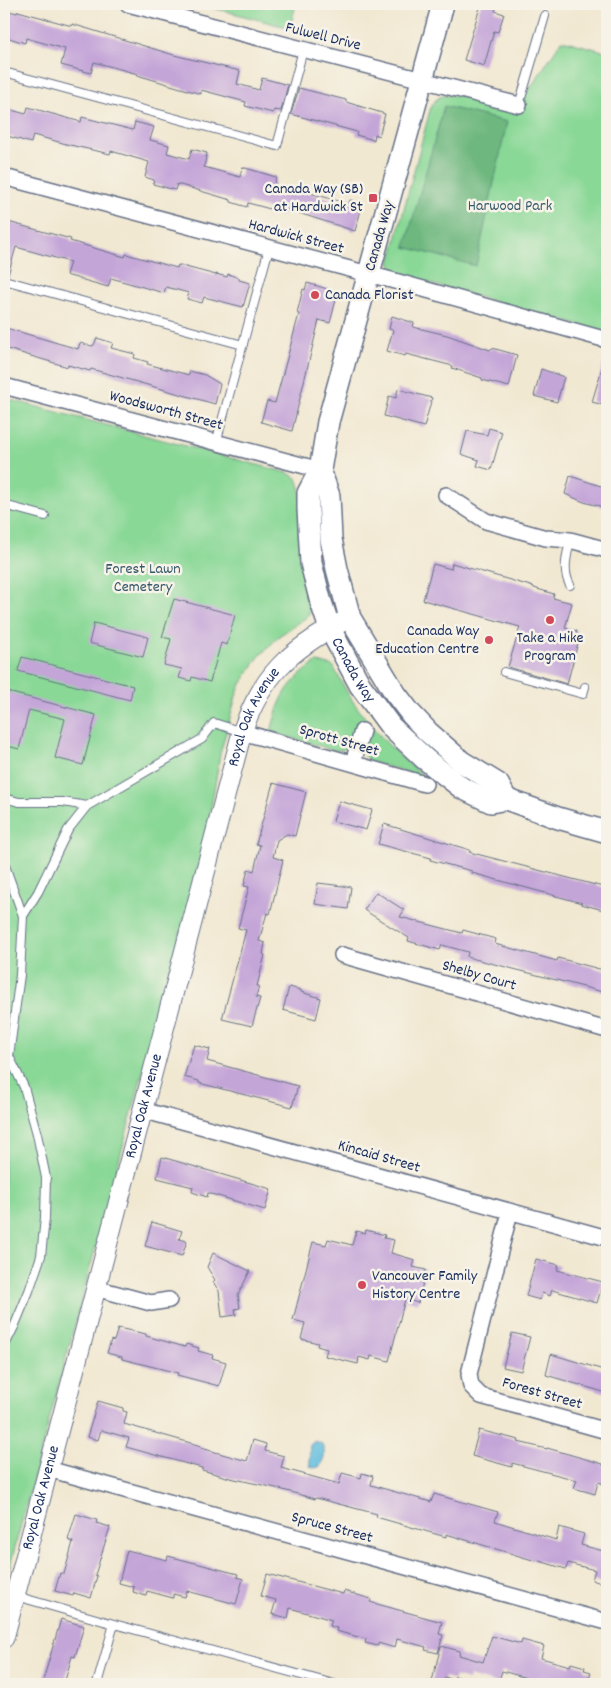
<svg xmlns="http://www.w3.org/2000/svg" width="611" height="1688" viewBox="0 0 611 1688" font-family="Dekko,sans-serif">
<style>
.green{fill:#89d896;stroke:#52847a}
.forest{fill:#6eb87f;stroke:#44746e}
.water{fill:#5fbddd;stroke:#3d769e}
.building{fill:#c4a5d8}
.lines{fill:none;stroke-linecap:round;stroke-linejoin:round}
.service-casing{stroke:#667086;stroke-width:10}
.minor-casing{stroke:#667086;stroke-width:18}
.tertiary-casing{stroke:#667086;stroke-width:21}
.secondary-casing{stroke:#667086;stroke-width:24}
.service{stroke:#fff;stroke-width:8}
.minor{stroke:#fff;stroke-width:15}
.tertiary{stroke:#fff;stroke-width:19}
.secondary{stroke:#fff;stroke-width:21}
.poi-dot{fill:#d1495b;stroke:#f7f3e8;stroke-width:2}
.labels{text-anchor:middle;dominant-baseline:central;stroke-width:5;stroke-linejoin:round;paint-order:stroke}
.street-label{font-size:16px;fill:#1b2f5e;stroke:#f7f3e8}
.poi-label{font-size:16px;fill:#1b2f5e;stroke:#f7f3e8;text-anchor:end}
.park-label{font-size:16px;fill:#36596c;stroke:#f7f3e8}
</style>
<rect width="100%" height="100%" fill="#f7f3e8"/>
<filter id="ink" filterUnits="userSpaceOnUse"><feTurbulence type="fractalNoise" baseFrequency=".02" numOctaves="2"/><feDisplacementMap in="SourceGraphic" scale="10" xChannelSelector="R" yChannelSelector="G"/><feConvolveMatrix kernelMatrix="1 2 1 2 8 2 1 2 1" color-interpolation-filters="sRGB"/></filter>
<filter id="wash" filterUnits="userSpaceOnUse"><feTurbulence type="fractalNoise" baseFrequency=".0096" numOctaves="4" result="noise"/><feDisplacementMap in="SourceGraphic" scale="20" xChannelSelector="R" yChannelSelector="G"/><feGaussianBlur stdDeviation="1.12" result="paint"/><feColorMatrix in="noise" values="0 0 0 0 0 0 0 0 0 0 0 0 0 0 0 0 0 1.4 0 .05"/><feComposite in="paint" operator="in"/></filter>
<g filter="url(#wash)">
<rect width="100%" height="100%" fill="#f1e8d1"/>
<!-- green -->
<path class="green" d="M198 4H296L290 28Z
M562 40 607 52V333L414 279C405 273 394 274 390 262L430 110C432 105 434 100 440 97 453 91 502 103 519 105Z
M4 398 288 473 297 478 300 487 313 605 307 617 279 636 258 658 241 684 236 696 220 754 208 827 201 856 4 1588Z
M317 662 333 666C339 677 345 689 352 700 372 729 397 756 425 777L371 762 365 756 364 750 350 747 337 751 271 732C280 696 286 684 317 662Z"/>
<!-- forest -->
<path class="forest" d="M444 106 507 122 476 266 405 247Z"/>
<!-- water -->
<path class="water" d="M315 1441 322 1444C326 1453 325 1460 319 1467L314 1468 310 1466C310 1464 309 1447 310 1445Z"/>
<g id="blocks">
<!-- building -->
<path class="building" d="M481 4H498L495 11 504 14 498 32 494 31 484 66 464 60Z
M9 11 17 13 18 11 72 26V24L174 55 240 71 237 84 259 90 262 78 288 85 281 111 274 110 273 113 245 106 246 102 201 90V94L137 75 138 74 94 62 91 73 61 65 65 49 26 38 25 43 9 38V36L4 34Z
M299 88 346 100V102L385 114 379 136 375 134 374 140 356 135 357 132 291 114Z
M28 107 81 122 82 117 133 130 135 122 154 127 150 140 169 145 167 153 189 159 192 149 207 153 204 167 240 177 242 167 276 177 273 189 294 195 296 189 349 204 350 200 363 203 355 231 286 209 285 213 248 203 247 207 231 202V200L177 184 175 190 153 184 154 180 145 177 149 162 111 151 110 154 70 145 33 135 31 143 4 135V108L26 114Z
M8 222 71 239 70 241 125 257 126 254 177 268 178 265 216 275V274L227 277 228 274 239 278V280L250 283 243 307 204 297 202 303 187 299 189 293 166 287 164 293 111 278 108 287 66 275 70 262 16 247 8 275 4 274V223L8 224Z
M307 283 338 292 330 323 319 320 292 431 261 422 267 401 275 403 299 314 297 313 303 289 305 290Z
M392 316 414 323 413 327 447 335 490 350 492 348 517 355 509 387 482 380V378L452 368 453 366 406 354 405 356 387 351 393 330 389 329Z
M6 328 78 349 80 343 92 346 94 345 97 338 113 343 111 348 135 354 134 358 148 362 147 364 189 375 190 371 205 375 220 384 215 404 91 369 90 371 68 365V367L4 348Z
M604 361 607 362V406L592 402Z
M541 369 564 377 557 402 534 396Z
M398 389 432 398 424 427 384 416 389 396 396 398Z
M489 428 502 432 491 470 477 466 479 460 461 454 467 431 487 435Z
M570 476 607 488V508L584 502 565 494Z
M452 563 534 587V588L554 594 553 598 572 603 565 628 577 631 575 638 579 639 567 684 508 667 520 627 423 600 433 564 451 569Z
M174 599 235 615 227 645 221 643 210 682 192 677 191 681 179 678 182 669 164 665 171 639 162 637Z
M94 623 148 637 143 657 89 643Z
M22 657 133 686 130 700 18 671Z
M4 691 96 715 83 765 55 758 65 719 29 710 19 749 4 745Z
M273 783 306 792 295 836 287 834 277 840 273 857 283 860 270 914 267 913 259 941 265 943 263 954 265 955 257 986H259L256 997 260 998 252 1026 222 1019 246 930 238 928 249 887 244 886 248 869 254 871 260 845 256 844Z
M339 801 372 810 366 830 333 821Z
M384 824 470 850 469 852 607 888V911L581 904 582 903 472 873V871L430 860 431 858 378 844Z
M318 883 351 887 348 909 315 904Z
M376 892 404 910 400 917 462 933 463 930 496 939 495 944 557 961 558 958 607 971V993L467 957 468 952 442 945 440 950 408 941 409 938 364 910Z
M289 987 301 990V992L321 998 316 1019 283 1010Z
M194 1045 210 1049 207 1061 298 1086 292 1107 199 1083V1081L184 1077Z
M162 1157 271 1189 265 1210 208 1193 207 1197 192 1192 193 1187 157 1178Z
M152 1222 182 1231 179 1239 187 1241 182 1256 145 1246Z
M366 1230 385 1235 384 1238 394 1240 391 1253 415 1260 413 1267 426 1270 418 1303 405 1299 389 1361 371 1356 370 1360 359 1357 358 1364 325 1356 327 1349 317 1346 318 1343 301 1339 305 1323 293 1320 313 1242 326 1245 328 1239 352 1245 356 1231 365 1233Z
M213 1253 250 1271 238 1295 240 1308 235 1309 236 1315 222 1317 219 1291 213 1282 215 1280 207 1267Z
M536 1259 559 1265 557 1270 603 1282 597 1303 552 1290 550 1296 542 1293 540 1300 526 1296Z
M118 1328 146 1334V1336L185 1347 186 1344 199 1348 198 1351 213 1355 212 1358 226 1362 219 1386 177 1375 178 1373 122 1359V1357L107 1353 111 1340 114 1341Z
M512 1333 530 1337 521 1371 503 1367Z
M551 1354 607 1371V1393L546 1375Z
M98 1401 123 1408V1411L127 1412 124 1424 201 1446V1448L247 1461 253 1440 266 1444 265 1451 284 1456 281 1468 339 1484 342 1473 361 1478 362 1473 373 1476 371 1485 431 1502 434 1494 498 1512 495 1521 556 1540 559 1527 584 1534 581 1545 607 1552V1585L592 1580 595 1570 568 1563 566 1569 536 1560V1561L446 1534V1537L376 1517 377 1514 316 1498 315 1499 276 1488 230 1478 202 1470V1468L126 1447 129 1438 101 1430 98 1440 87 1437Z
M479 1430 519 1440 518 1442 547 1449V1448L603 1464V1466L607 1467V1485L598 1482 595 1494 574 1488 577 1480 512 1463V1467L472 1456Z
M76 1514 97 1520 96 1523 110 1527 95 1575 97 1576 91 1598 74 1593 73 1596 55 1591 60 1573 64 1574 73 1542 68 1540Z
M127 1550 167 1560 168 1556 238 1574 237 1577 243 1579 236 1604 187 1591 185 1597 173 1594V1598L147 1591 146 1596 133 1592 134 1587 119 1583Z
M267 1574 343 1594 344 1591 371 1599 370 1602 442 1622 439 1634 443 1635 438 1653 425 1650 426 1647 397 1639 395 1648 378 1643V1646L365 1643 366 1639 336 1631 337 1628 330 1626 332 1620 290 1608 288 1618 272 1614 276 1600 261 1596Z
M61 1619 84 1626 75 1657 72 1656 64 1684H42Z
M492 1636 521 1644 522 1640 544 1646 541 1658 570 1666 571 1663 585 1667 584 1670 591 1672 587 1684H548L502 1671 498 1684 469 1676 468 1680 455 1676 454 1680 445 1677 443 1684 432 1681 441 1646 460 1651 459 1655 483 1662Z"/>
</g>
</g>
<g filter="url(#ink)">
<use href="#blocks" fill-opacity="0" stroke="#667086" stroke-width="1"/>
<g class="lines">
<defs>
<path id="service" d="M4 72 277 146 303 50
M519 105 545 16
M4 280 243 345
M216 443 269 248
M4 505 45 516
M570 585C562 570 567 556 570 540
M504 672 583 694 585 687
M4 798 19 802H63L87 806
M4 863 23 916 20 975 9 1056 24 1087 37 1134 46 1178 45 1218 41 1256 29 1291 14 1327 4 1347
M23 916 38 892 68 830 87 806 202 739 214 723 242 732
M4 1048 9 1056 4 1063
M16 1596 114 1624
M97 1684 114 1624 334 1684"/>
<path id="minor" d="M128 4 519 105
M4 177 391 280 607 340
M4 386 320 470
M446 495 486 521 546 538 570 540 607 550
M242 732 425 784
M353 763 362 731
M342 955 607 1030
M142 1110 607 1238
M510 1212 469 1374 471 1386 481 1396 607 1431
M95 1288 151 1303 169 1300
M48 1469 607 1622"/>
<g id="tertiary">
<path id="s1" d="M4 1638 242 732C262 675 290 650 342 622"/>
</g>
<g id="secondary">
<path id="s2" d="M443 4 328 422 320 470 308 493V509L311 563 320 599 330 629 360 685 391 727 425 759 462 788 491 802 506 799"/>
<path d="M320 470 329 496 331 539 337 569 350 618 395 693 411 714 428 732 462 762 498 784 506 799 558 818 607 832"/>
</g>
</defs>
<!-- service casing -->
<use href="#service" class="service-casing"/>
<!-- minor casing -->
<use href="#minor" class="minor-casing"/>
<!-- tertiary casing -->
<use href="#tertiary" class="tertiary-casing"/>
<!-- secondary casing -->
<use href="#secondary" class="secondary-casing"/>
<!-- service -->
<use href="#service" class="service"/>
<!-- minor -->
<use href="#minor" class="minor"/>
<!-- tertiary -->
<use href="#tertiary" class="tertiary"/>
<!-- secondary -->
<use href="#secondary" class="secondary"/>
</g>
</g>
<!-- markers -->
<g class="poi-dot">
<rect x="368" y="193" width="10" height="10" rx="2.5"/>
<circle cx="315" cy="295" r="5"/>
<circle cx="550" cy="620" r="5"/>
<circle cx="489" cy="640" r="5"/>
<circle cx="362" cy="1285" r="5"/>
</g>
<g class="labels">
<!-- street labels -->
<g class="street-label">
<text transform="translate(323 37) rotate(14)">Fulwell Drive</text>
<text transform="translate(380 236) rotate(-74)">Canada Way</text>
<text transform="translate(296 237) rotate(15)">Hardwick Street</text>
<text transform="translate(166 411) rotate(15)">Woodsworth Street</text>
<text stroke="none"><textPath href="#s2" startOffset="694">Canada Way</textPath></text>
<text stroke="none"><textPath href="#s1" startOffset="955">Royal Oak Avenue</textPath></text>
<text transform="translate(339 741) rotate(16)">Sprott Street</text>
<text transform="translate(479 976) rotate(16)">Shelby Court</text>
<text stroke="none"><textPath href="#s1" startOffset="550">Royal Oak Avenue</textPath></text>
<text transform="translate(379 1157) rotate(16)">Kincaid Street</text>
<text transform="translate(542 1394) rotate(16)">Forest Street</text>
<text stroke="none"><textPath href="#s1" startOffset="145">Royal Oak Avenue</textPath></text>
<text transform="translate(332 1528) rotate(15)">Spruce Street</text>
</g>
<!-- poi labels -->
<g class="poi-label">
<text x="363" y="189">Canada Way (SB)<tspan x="363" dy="18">at Hardwick St</tspan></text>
<text x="325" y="295" text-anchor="start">Canada Florist</text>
<text x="479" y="631">Canada Way<tspan x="479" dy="18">Education Centre</tspan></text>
<text x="550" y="638" text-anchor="middle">Take a Hike<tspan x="550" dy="18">Program</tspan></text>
<text x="372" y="1276" text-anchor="start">Vancouver Family<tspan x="372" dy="18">History Centre</tspan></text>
</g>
<!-- park labels -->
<g class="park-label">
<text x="510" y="206">Harwood Park</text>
<text x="143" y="569">Forest Lawn<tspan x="143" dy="18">Cemetery</tspan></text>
</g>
</g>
<!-- margin -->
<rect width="611" height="1688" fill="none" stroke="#f7f3e8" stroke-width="20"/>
</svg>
